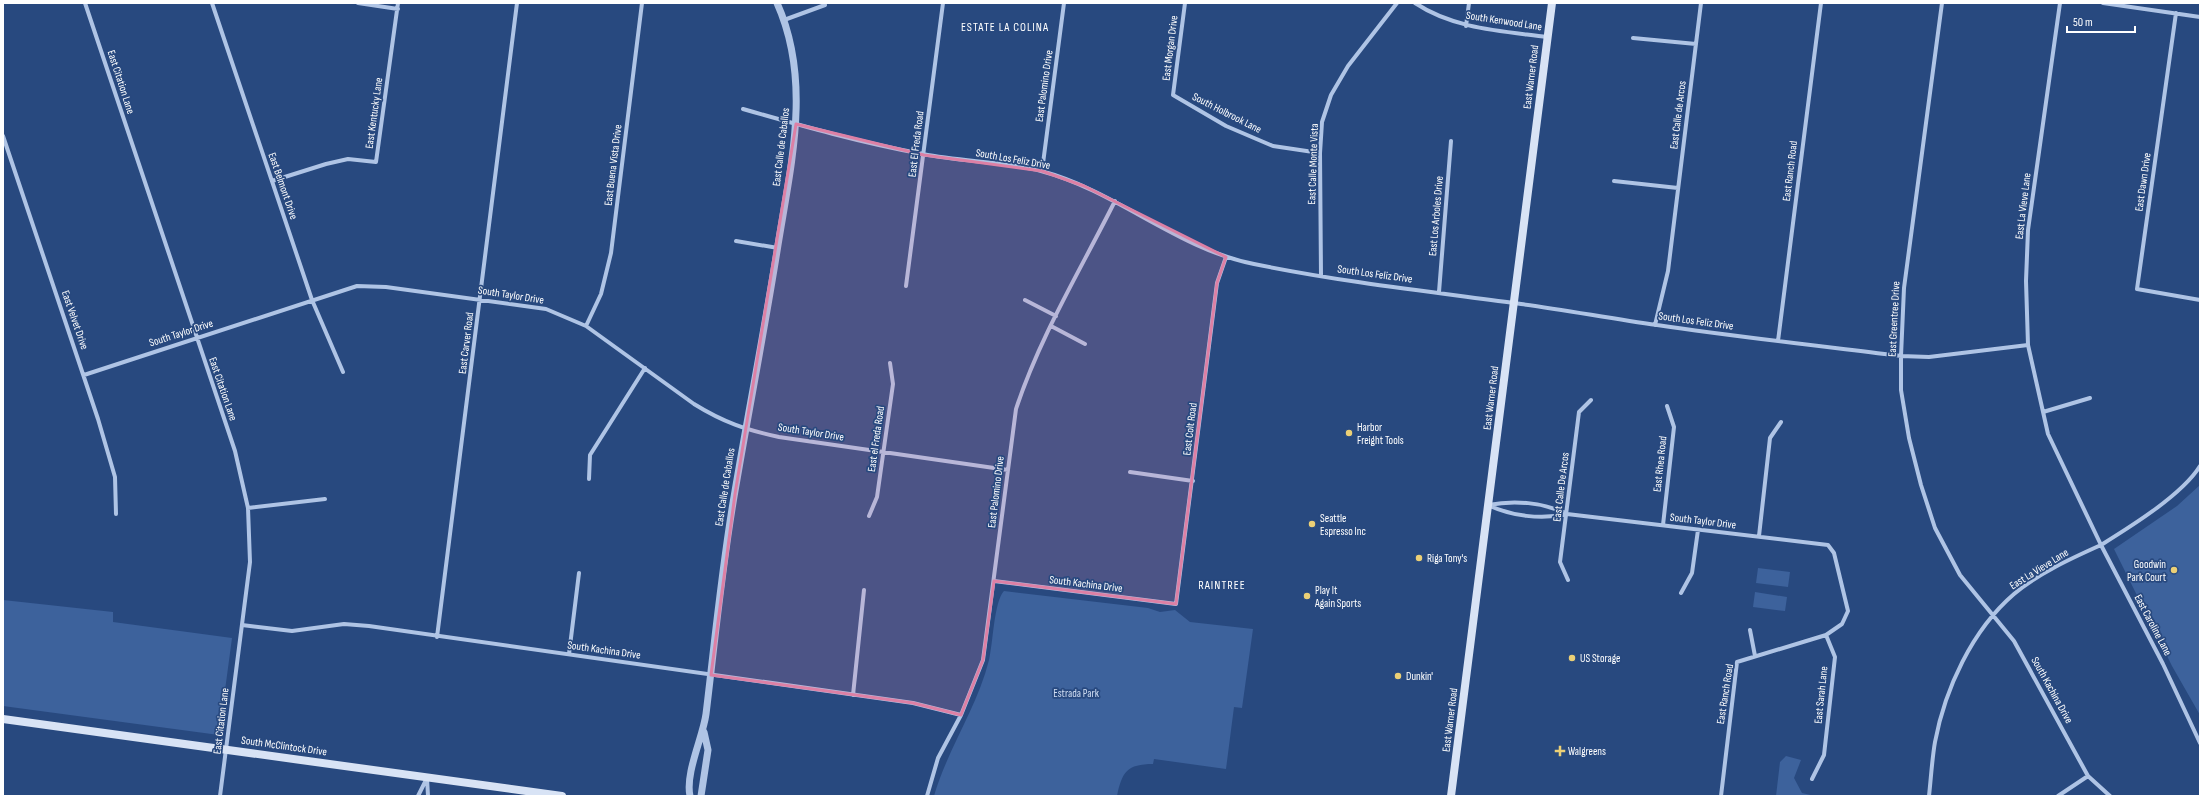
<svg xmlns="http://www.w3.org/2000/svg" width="2203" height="799" viewBox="0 0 2203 799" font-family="'Sofia Sans Condensed',sans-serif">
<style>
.green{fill:#3d629c}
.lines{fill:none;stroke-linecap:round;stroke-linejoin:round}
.minor{stroke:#afc4e5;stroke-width:4}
.tertiary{stroke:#afc4e5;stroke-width:7}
.secondary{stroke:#d8e3f5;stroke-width:8}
.marked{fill:#dd80a5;fill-opacity:0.2;stroke:#dd80a5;stroke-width:3;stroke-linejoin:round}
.poi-dot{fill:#ecd076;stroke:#28497f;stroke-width:1.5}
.labels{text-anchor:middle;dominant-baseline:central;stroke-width:3.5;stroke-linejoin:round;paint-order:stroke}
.street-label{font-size:11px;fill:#fff;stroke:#28497f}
.poi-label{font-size:11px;fill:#fff;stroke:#28497f;text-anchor:start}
.park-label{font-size:11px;fill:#d2dff4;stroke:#28497f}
.neighbourhood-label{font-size:12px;letter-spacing:1px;fill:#fff;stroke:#28497f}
</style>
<rect width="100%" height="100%" fill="#28497f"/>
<!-- green -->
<path class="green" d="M2200 485V715L2172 666 2114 549 2177 506Z
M1758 568 1790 572 1788 587 1756 583Z
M1004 591 1148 608 1160 612 1175 610 1190 622 1253 629 1242 708 1234 707 1226 769 1154 759 1153 764C1127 764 1122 772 1117 796H934C948 748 977 708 989 660 993 644 994 601 1004 591Z
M1755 592 1787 597 1785 611 1753 607Z
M3 600 113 612V622L232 638 219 735 3 706Z
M1786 756 1801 760 1794 778 1802 793 1815 796H1776L1780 762Z"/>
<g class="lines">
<!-- minor -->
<path class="minor" d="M85 3 235 451 248 508 250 562 220 796
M212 3 312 300 343 372
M358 3 398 9
M1185 3 1173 95 1226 126 1273 146 1320 153
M1415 3C1454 29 1502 31 1547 37
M1942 3 1904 288 1901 356V390L1909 438 1921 485 1935 528 1960 575 2014 641 2088 776 2110 796
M2103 3 2200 17
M2176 13 2137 289 2200 300
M784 20 825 5
M1466 26 1469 3
M1633 38 1696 44
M743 109C802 126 862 143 923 154 962 162 1003 161 1041 171 1117 191 1177 249 1254 264 1342 282 1432 292 1521 304 1567 310 1612 319 1657 325 1738 337 1819 346 1901 356L1929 357 2028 345
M3 136 98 419 115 477 116 514
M1042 171 1064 3
M272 181 326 164 348 159 376 162 398 3
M1614 181 1678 188
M736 241 778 248
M1321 276 1320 153 1322 122 1331 95 1348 66 1397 3
M906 286 943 3
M1439 292 1451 141
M1025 300 1056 316
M1655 325 1668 271 1701 3
M586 326 601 294 611 253 642 3
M1051 326 1085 344
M1778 341 1821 3
M84 375 357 286 386 287 546 309 586 326 694 404C723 422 746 430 779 437L1008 470
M2043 412 2090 398
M2200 466C2182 495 2130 527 2101 545L2163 664 2200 743
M1130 472 1193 481
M589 479 590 455 645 368
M1488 505C1514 500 1543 502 1567 514L1828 545 1834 553 1848 611 1842 624 1826 635 1835 657 1824 755 1812 779
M1488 505C1511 516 1541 520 1567 514
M248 508 325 499
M869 516 877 497 893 384 890 363
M1663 525 1674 427 1667 406
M1759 536 1770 438 1781 422
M1568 580 1560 562 1579 412 1591 400
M994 581 1176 604 1217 283 1226 257
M1681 593 1692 573 1698 530
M242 625 292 631 344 624 369 626 913 703 961 715
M1750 630 1755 656
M437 637 517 3
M569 654 579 573
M853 695 864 590
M427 778 428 796
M418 796 427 778
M927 796 938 758 961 715 983 660 1016 409C1040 336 1081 269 1115 201
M1721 796 1737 662 1826 635
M1929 796C1931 778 1932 759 1935 742 1945 689 1972 630 2014 594 2039 573 2072 558 2101 545L2048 434 2028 345 2026 281 2028 230 2060 3
M2058 796 2088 776"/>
<!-- tertiary -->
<path class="tertiary" d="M690 796C685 773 703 737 706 714 715 640 722 565 735 491 749 409 765 327 778 245 791 164 812 81 777 3
M701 796 708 750 704 732"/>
<!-- secondary -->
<path class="secondary" d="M3 719 562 796
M1451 796 1552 3"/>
</g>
<!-- marked area -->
<path class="marked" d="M796 124 924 155 1042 171 1084 186 1226 257 1217 283 1176 604 994 581 983 660 961 715 913 703 711 675 735 494Z"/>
<!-- markers -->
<g class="poi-dot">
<circle cx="1349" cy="433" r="4"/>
<circle cx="1312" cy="524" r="4"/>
<circle cx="1419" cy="558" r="4"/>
<circle cx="2174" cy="570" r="4"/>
<circle cx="1307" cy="596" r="4"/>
<circle cx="1572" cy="658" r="4"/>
<circle cx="1398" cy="676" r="4"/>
<path d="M1558 745h4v4h4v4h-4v4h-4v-4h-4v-4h4z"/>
</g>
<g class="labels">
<!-- street labels -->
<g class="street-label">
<text transform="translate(1504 21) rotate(9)">South Kenwood Lane</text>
<text transform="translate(1170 48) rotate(-83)">East Morgan Drive</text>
<text transform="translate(1531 77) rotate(-83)">East Warner Road</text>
<text transform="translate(121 82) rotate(72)">East Citation Lane</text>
<text transform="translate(1044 86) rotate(-82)">East Palomino Drive</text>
<text transform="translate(374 113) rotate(-82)">East Kentucky Lane</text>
<text transform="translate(1227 113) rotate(27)">South Holbrook Lane</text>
<text transform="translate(1678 115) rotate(-83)">East Calle de Arcos</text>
<text transform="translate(916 144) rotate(-83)">East El Freda Road</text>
<text transform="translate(781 147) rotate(-83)">East Calle de Caballos</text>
<text transform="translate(1013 159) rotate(10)">South Los Feliz Drive</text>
<text transform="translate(1313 164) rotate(-88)">East Calle Monte Vista</text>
<text transform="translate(613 165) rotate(-83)">East Buena Vista Drive</text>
<text transform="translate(1790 171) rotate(-83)">East Ranch Road</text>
<text transform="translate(2143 182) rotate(-82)">East Dawn Drive</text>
<text transform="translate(283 186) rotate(71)">East Belmont Drive</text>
<text transform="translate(2023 206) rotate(-83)">East La Vieve Lane</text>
<text transform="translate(1436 216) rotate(-85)">East Los Arboles Drive</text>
<text transform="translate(1375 274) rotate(8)">South Los Feliz Drive</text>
<text transform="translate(511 295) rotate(9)">South Taylor Drive</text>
<text transform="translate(1894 319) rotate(-87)">East Greentree Drive</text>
<text transform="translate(75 320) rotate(71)">East Velvet Drive</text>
<text transform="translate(1696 321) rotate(8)">South Los Feliz Drive</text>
<text transform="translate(181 333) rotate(-18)">South Taylor Drive</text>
<text transform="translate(466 343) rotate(-83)">East Carver Road</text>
<text transform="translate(223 389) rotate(71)">East Citation Lane</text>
<text transform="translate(1491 398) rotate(-83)">East Warner Road</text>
<text transform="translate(1190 429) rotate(-83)">East Colt Road</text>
<text transform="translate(811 432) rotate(9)">South Taylor Drive</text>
<text transform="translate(876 439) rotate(-82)">East el Freda Road</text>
<text transform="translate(1660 464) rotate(-84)">East Rhea Road</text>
<text transform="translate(725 487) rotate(-81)">East Calle de Caballos</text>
<text transform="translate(1561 487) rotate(-83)">East Calle De Arcos</text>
<text transform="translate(996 492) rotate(-83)">East Palomino Drive</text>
<text transform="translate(1703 521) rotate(7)">South Taylor Drive</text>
<text transform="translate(2039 569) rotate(-32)">East La Vieve Lane</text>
<text transform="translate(1086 584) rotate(7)">South Kachina Drive</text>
<text transform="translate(2153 625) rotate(62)">East Caroline Lane</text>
<text transform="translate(604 650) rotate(8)">South Kachina Drive</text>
<text transform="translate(2052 690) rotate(61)">South Kachina Drive</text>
<text transform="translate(1725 694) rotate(-81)">East Ranch Road</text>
<text transform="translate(1821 695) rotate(-84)">East Sarah Lane</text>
<text transform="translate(1450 720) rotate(-83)">East Warner Road</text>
<text transform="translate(221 721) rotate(-83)">East Citation Lane</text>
<text transform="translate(284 746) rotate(8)">South McClintock Drive</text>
</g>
<!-- poi labels -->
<g class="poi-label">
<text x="1357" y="427">Harbor<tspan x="1357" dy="13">Freight Tools</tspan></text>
<text x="1320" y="518">Seattle<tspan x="1320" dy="13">Espresso Inc</tspan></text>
<text x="1427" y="558">Riga Tony's</text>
<text x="2166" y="564" text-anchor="end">Goodwin<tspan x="2166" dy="13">Park Court</tspan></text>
<text x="1315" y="590">Play It<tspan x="1315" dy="13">Again Sports</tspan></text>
<text x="1580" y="658">US Storage</text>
<text x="1406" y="676">Dunkin'</text>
<text x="1568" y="751">Walgreens</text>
</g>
<!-- park labels -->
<g class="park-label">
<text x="1076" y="693">Estrada Park</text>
</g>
<!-- neighbourhood labels -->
<g class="neighbourhood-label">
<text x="1005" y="27">ESTATE LA COLINA</text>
<text x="1222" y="585">RAINTREE</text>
</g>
</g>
<!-- border -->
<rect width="2203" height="799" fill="none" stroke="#ffffff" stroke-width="8"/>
<!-- scale -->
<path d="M2067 26v6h68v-6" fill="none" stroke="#ffffff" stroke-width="2"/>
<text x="2073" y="26" font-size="12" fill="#ffffff" stroke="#28497f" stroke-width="3" paint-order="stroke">50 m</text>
</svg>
